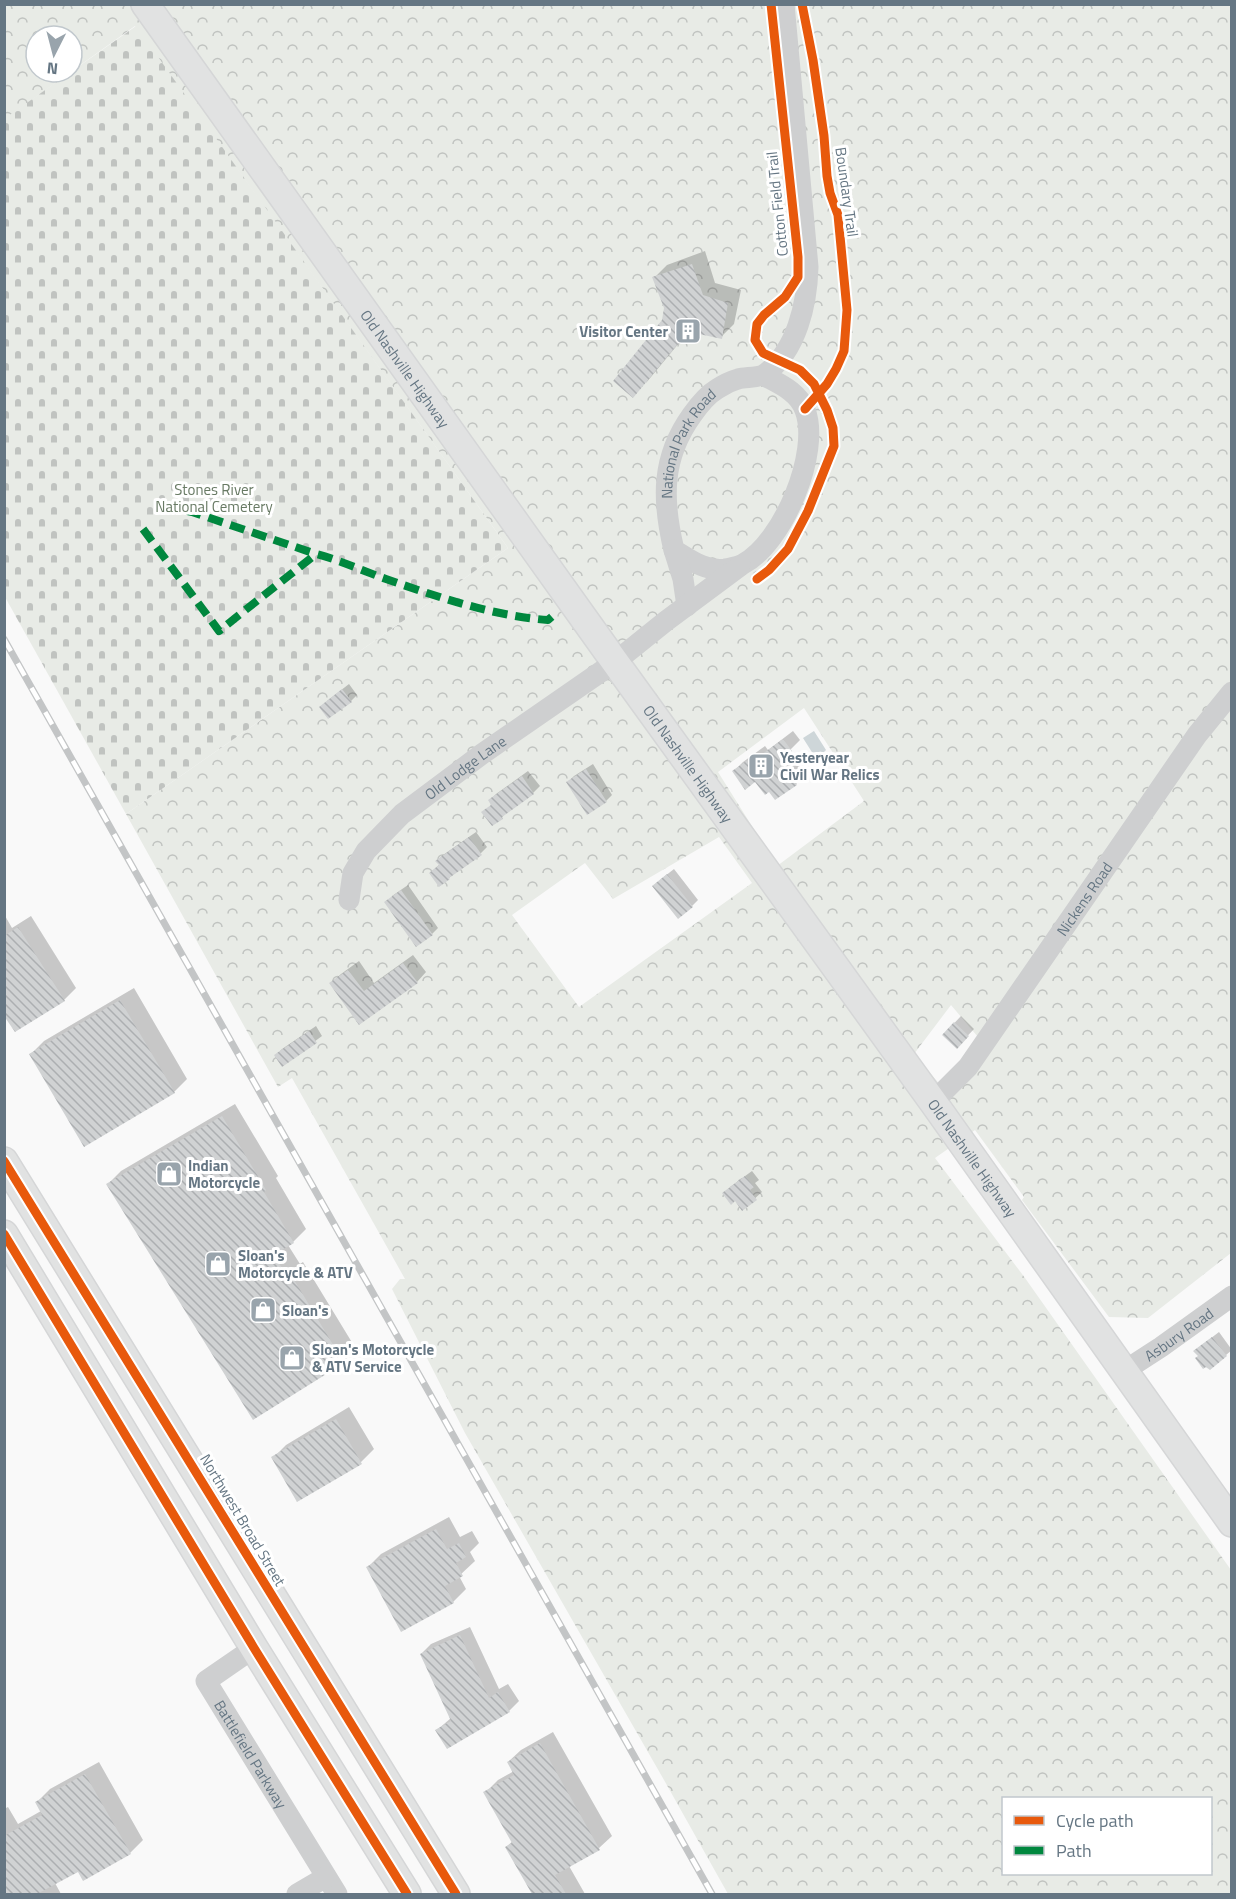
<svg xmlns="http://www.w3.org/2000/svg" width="1236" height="1899" viewBox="0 0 1236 1899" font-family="'Titillium Web',sans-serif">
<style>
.forest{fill:url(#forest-crowns);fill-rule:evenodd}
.cemetery{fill:url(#cemetery-stones)}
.water{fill:#ced6d9}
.shadow{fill:#0003}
.building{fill:url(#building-back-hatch)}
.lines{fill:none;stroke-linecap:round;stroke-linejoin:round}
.major-casing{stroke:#d5d6d7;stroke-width:30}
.minor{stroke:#cecfd0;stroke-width:21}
.major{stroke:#e1e2e2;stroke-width:27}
.rail-casing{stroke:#c3c5c6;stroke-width:7}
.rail{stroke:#fff;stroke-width:4.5;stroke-dasharray:14;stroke-linecap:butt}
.quiet{stroke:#00873e;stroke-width:8;stroke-dasharray:15 8;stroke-linecap:butt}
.cycleway-casing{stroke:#fff;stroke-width:13}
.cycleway{stroke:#e8590c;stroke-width:9}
.labels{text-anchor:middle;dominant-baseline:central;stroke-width:6;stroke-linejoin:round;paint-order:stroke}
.street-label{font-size:15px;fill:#657683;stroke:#fff}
.poi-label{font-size:15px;font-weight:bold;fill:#657683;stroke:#fff;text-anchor:start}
.park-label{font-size:15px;fill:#687a64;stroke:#fff}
</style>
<defs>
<pattern id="forest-crowns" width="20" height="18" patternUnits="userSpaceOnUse" patternTransform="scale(1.5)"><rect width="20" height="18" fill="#e8ebe6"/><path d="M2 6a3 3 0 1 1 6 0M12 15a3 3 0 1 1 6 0" fill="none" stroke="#c0c3c0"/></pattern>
<pattern id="cemetery-stones" width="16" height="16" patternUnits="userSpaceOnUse" patternTransform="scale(1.5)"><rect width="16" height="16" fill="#e8ebe6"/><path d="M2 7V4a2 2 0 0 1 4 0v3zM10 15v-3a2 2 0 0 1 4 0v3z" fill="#c0c3c0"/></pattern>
<pattern id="building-back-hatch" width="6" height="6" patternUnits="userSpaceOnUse" patternTransform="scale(1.5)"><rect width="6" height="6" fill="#d0d2d3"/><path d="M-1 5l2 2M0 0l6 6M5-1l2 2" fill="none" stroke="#acafb1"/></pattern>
</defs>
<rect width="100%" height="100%" fill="#f9f9f9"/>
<!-- forest -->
<path class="forest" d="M5 5H1231V1253L1148 1318 1109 1317 1022 1200 1024 1197 975 1130 935 1158 1025 1278 1231 1570V1894H728L664 1780 465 1433 392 1289 400 1279H405L292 1078 278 1087 126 814 508 548 135 26 72 71V36H36V72H71L5 119ZM804 708 864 801 777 866 718 772ZM719 837 752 883 579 1007 512 915 585 863 613 899ZM951 1005 978 1037 942 1087 914 1054ZM1004 1798H1210V1874H1004Z"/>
<!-- cemetery -->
<path class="cemetery" d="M136 26 508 548 126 814 5 597 4 119Z"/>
<!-- water -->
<path class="water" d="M814 731 826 750 819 757 818 755 815 757 803 738Z"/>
<!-- shadow -->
<path class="shadow" d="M705 251 715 283 741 290 734 324 721 337 699 332 684 337 646 383 663 321 665 308 654 278 667 265Z
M349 684 357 695 351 701H327Z
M793 731 800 740 789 751 806 774 796 784 775 798 769 790 756 780 734 771 743 762 765 746 768 750Z
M593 764 612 795 606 801 568 782 574 776Z
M528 771 540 786 533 793 507 811 502 817 483 812 493 804 490 800 496 794Z
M476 832 487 847 481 853 449 878 430 873 440 864 437 861 443 855Z
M674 869 698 900 692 906 660 880Z
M408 885 438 928 432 934 392 896Z
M4 914 12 928 31 916 76 988 64 1000 16 1030 4 1013Z
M413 955 426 972 417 982 359 1023 331 983 341 974 359 961 374 983Z
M134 988 187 1079 174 1092 31 1054 44 1041Z
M961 1016 974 1029 957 1047 944 1034Z
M316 1026 322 1036 283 1065 276 1055 282 1049Z
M235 1104 278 1176 276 1178 306 1229 293 1242 288 1245 300 1264 303 1262 356 1349 343 1362 108 1184 121 1171Z
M752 1171 759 1180 755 1183 762 1192 743 1209 730 1187Z
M1219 1332 1232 1350 1226 1355 1200 1356 1202 1345Z
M349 1407 374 1449 361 1462 298 1500 273 1458 286 1445Z
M449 1517 460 1537 472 1531 479 1543 470 1552 475 1561 459 1576 466 1589 453 1602 368 1567 381 1554Z
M470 1627 499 1689 508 1684 519 1701 509 1711 437 1730 451 1718 421 1654 431 1644Z
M553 1732 612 1836 599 1848 569 1866 585 1894H533L506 1847 513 1841 485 1793 498 1780 514 1771 508 1762 521 1750Z
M99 1762 143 1840 130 1853 78 1870 55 1883 61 1894H4V1809L8 1807 18 1824 41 1811 37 1802 50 1789Z"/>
<!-- building -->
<path class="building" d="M692 264 703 295 728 303 722 339 699 334 682 339 633 398 613 381 662 320 664 308 652 277Z
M342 689 352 702 328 719 319 707Z
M783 739 792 751 779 760 797 785 775 800 769 792 765 795 755 782 745 790 732 771 755 755 757 758Z
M586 769 607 802 587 815 566 782Z
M522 776 534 794 502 817 503 819 492 826 481 812 491 805 488 800Z
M469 837 482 855 449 878 450 879 439 887 429 873 439 865 435 861Z
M667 874 693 907 678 919 652 886Z
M401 890 433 935 416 947 384 902Z
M18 927 65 1001 15 1032 4 1016V936Z
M403 963 418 983 359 1025 329 983 348 970 364 991Z
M120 1000 175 1093 84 1147 29 1054Z
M954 1022 969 1036 957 1049 942 1035Z
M309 1031 317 1043 282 1067 274 1055Z
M222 1116 266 1190 264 1192 294 1243 273 1255 287 1275 290 1273 344 1363 253 1420 106 1184Z
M745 1176 754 1187 750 1190 757 1200 742 1211 735 1201 731 1205 722 1193Z
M1212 1337 1227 1356 1210 1370 1206 1367 1203 1369 1195 1358 1198 1356 1193 1351Z
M336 1419 362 1464 297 1502 271 1457Z
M436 1529 447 1549 459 1543 466 1557 456 1563 463 1576 445 1586 454 1603 401 1632 366 1567Z
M460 1635 489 1698 498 1692 510 1712 447 1749 435 1730 451 1721 420 1654Z
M540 1743 600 1850 555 1875 566 1894H532L505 1847 512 1843 483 1792 514 1775 507 1762Z
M85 1774 131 1854 83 1881 78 1872 37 1894H4V1836L42 1815 35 1802Z"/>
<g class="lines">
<defs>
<g id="major">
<path id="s6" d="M145 4 615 662 933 1102 1232 1523"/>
<path d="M4 1161 456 1894"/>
<path d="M4 1234 254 1648 407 1894"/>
</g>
</defs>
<!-- major casing -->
<use href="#major" class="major-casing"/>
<!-- minor -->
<g class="minor">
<path id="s1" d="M763 375C779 384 798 391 805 410 821 452 783 543 743 564 738 567 730 568 725 569 706 572 689 559 674 550 662 500 661 458 692 415 699 405 707 395 717 389 723 385 731 381 738 379 746 377 758 378 765 374 797 350 807 304 808 267L784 4"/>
<path d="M674 550 683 579 687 606"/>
<path id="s2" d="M349 900 353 873 366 851 402 814 482 754 615 662 666 621 740 566"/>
<path id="s3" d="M933 1102 968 1067 1197 735 1232 692"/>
<path id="s4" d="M1124 1371 1161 1347 1232 1296"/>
<path id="s5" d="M254 1648 206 1681 337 1894"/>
<path d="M297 1894 326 1877"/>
</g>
<!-- major -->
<use href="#major" class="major"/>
<defs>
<path id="rail" d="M4 639 712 1894"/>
</defs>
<!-- rail casing -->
<use href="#rail" class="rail-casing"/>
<!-- rail -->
<use href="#rail" class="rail"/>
<!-- quiet -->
<path class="quiet" d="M164 506 192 512 316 554
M143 529 219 631 316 554C340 560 363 571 386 579 438 597 493 616 548 620L556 613"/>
<defs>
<path id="cycleway" d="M802 4 813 60 824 136 827 176 830 193 838 215 847 310 844 351 836 369 827 384 805 409
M757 579 769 570 788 549 808 511 834 446 833 428 827 410 814 384 800 370 763 353 755 340 757 324 764 315 785 297 798 277V257L771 4
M4 1161 456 1894
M4 1234 254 1648 407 1894"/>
</defs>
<!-- cycleway casing -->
<use href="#cycleway" class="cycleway-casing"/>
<!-- cycleway -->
<use href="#cycleway" class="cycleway"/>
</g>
<!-- icons -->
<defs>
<symbol id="building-square" viewBox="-11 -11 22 22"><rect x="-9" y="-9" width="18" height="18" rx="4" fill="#99a4ac" stroke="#fff"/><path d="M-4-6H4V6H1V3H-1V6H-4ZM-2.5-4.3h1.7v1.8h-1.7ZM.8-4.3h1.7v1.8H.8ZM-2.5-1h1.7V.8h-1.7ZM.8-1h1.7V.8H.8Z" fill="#fff"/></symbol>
<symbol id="shop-square" viewBox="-11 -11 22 22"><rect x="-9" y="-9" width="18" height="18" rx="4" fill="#99a4ac" stroke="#fff"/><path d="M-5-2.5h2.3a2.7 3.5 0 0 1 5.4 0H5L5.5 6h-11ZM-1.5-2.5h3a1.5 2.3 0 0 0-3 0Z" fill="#fff"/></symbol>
</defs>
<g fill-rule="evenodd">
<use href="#building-square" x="673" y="316" width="30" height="30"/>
<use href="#building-square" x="746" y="751" width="30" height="30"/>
<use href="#shop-square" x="154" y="1159" width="30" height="30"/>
<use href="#shop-square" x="203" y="1249" width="30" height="30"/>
<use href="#shop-square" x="248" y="1295" width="30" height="30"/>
<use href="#shop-square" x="277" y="1343" width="30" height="30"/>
</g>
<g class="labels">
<!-- street labels -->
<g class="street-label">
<text transform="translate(847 192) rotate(82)">Boundary Trail</text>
<text transform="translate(777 204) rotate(-96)">Cotton Field Trail</text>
<text stroke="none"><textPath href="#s6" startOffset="448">Old Nashville Highway</textPath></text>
<text stroke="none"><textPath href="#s1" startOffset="418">National Park Road</textPath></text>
<text stroke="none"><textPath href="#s6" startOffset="934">Old Nashville Highway</textPath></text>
<text stroke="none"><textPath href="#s2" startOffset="183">Old Lodge Lane</textPath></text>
<text stroke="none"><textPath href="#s3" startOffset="254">Nickens Road</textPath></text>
<text stroke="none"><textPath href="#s6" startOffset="1420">Old Nashville Highway</textPath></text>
<text stroke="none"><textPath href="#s4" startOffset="66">Asbury Road</textPath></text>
<text transform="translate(243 1520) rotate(59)">Northwest Broad Street</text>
<text stroke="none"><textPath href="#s5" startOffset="144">Battlefield Parkway</textPath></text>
</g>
<!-- poi labels -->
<g class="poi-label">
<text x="668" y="331" text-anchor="end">Visitor Center</text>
<text x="780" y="757">Yesteryear<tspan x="780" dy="17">Civil War Relics</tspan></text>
<text x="188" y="1165">Indian<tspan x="188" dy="17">Motorcycle</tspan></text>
<text x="238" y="1255">Sloan's<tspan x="238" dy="17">Motorcycle &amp; ATV</tspan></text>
<text x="282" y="1310">Sloan's</text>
<text x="312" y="1349">Sloan's Motorcycle<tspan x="312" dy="17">&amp; ATV Service</tspan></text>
</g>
<!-- park labels -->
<g class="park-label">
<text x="214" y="489">Stones River<tspan x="214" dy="17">National Cemetery</tspan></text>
</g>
</g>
<!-- border -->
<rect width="1236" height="1899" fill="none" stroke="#657683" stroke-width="12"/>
<!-- legend -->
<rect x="1002" y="1797" width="210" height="78" fill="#ffffff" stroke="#c1c8cd" stroke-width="1.5"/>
<rect x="1014" y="1816" width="30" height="9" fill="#e8590c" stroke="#c1c8cd" stroke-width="1.5"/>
<text x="1056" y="1827" font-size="18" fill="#657683">Cycle path</text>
<rect x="1014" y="1846" width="30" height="9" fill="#00873e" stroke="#c1c8cd" stroke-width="1.5"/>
<text x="1056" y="1857" font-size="18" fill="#657683">Path</text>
<!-- north arrow -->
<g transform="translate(54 54) rotate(186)"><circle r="28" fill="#ffffff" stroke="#c1c8cd" stroke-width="1.5"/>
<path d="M0-4.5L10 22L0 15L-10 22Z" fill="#99a4ac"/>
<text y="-9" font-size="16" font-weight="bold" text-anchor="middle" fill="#657683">N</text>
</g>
</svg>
